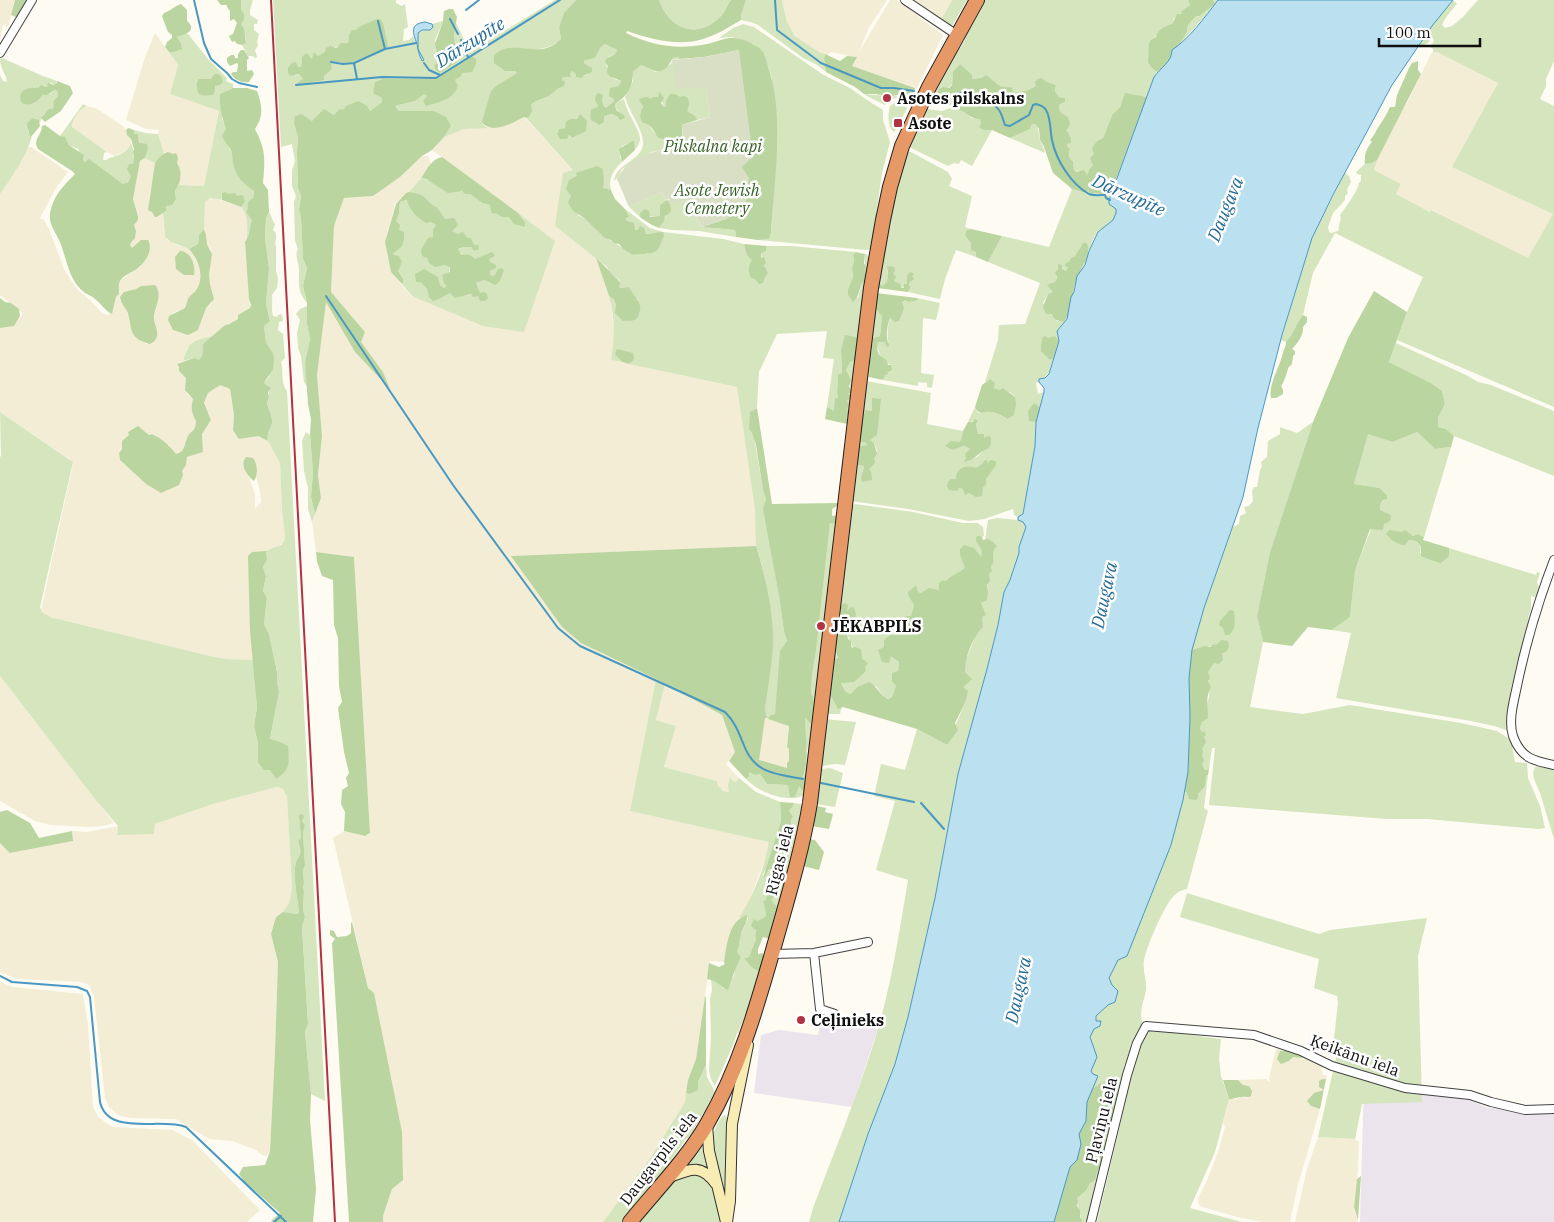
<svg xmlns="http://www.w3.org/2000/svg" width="1554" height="1222" viewBox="0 0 1554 1222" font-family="'IBM Plex Serif',serif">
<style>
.industrial{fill:#ebe4ec}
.farmland{fill:#f2edd4;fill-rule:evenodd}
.green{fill:#d5e5be;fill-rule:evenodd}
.forest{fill:#bad59f}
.cemetery{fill:#d8dfc4}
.water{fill:#bbe0f0;stroke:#4998c1}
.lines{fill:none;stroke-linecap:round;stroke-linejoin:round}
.stream{stroke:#4998c1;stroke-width:2}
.street-casing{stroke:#424242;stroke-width:10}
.secondary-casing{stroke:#313131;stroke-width:12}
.highway-casing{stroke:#202020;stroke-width:16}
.street{stroke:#fff;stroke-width:8}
.secondary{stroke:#f7ecb3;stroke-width:10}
.highway{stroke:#e69967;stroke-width:14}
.rail{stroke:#b23341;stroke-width:2}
.poi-dot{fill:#b23341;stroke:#fff;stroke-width:2}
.labels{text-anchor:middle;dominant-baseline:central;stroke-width:5;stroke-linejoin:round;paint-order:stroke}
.poi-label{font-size:16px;font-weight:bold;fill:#0f0f0f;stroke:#fff;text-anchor:start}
.park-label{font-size:16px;font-style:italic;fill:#356125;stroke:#fff}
.street-label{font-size:16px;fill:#0f0f0f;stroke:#fff}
.water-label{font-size:18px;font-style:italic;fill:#236a95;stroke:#fff}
</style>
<rect width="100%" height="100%" fill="#fefbf2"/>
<!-- industrial -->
<path class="industrial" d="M822 1016 880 1022 852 1107 754 1093 761 1035 779 1030 818 1035Z
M1364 1080 1469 1100 1488 1108H1554V1222H1360Z"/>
<!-- farmland -->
<path class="farmland" d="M0 0H15L8 27 3 24 0 41Z
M782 0H887L868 29 859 52 890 0H897L943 35 917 88 851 66 856 57 830 52 828 55 819 52 801 40 798 39 790 29 787 22Z
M913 0H952L942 18 936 17Z
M155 33 178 65 170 94 219 111 204 186 179 185 181 175 177 163 173 154 168 152 164 153 158 134 159 130 146 129 126 120 145 57Z
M1433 52H1437L1498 83 1453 167 1553 214 1528 259 1432 210 1430 212 1396 194 1401 184 1374 170V166L1391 129 1407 103 1431 54Z
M87 106 97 109 123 126 126 130 127 135 131 138V145L130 148 126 151 114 156 73 129 72 124 73 120 80 109Z
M524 117 573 170 555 226 596 258 611 302 615 341 611 360 737 387 756 511V546L512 556 562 627 581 643 656 679 630 811 770 842 766 856 748 905 729 934 724 962 710 961 696 1059 688 1080 685 1102 651 1157 603 1222H383V1216L392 1189 374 993 368 988 333 838 344 831 365 836 370 833 354 557 316 552 312 522 321 498 318 475 322 436 317 375 326 301 355 352 389 387 383 372 360 342 365 332 331 292 334 226 344 198 373 196 400 177 422 156H428L431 163 429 168 409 192 406 193 395 204 385 242 391 272 412 297 555 241 432 150 444 137 464 129 506 126Z
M28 147H31L68 172 56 188 40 218 44 220 49 229 64 269 72 282 77 289 91 301 101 312 107 315 112 313 116 297 119 294V283L122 279 140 267 130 245 136 231 134 226 135 222 138 220V215L133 199 140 161 145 158 155 163 153 184 150 191 149 204 153 212 157 217 163 213 164 233 167 240 177 245 189 249 194 255 196 261 201 268 200 281 198 289 188 299 185 308 173 313 168 320 173 330 181 333 198 330 206 308 211 304 213 293 210 284 209 274 211 249 207 244 206 235 204 229 205 201 207 199 214 198 241 207 244 209 247 222V240L245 243 250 308 238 315V319L225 325 212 336 195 341 187 348 183 361 177 364 179 367V371L187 378V394L193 399 192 414 196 421 195 429 187 438 185 448 180 453 176 454 172 451 170 446 156 436 152 434 149 435 145 431 129 435 119 453 120 460 146 484 182 471 186 465 187 457 203 452 202 434 211 420 204 403 208 393 220 384 230 389 234 415 233 430 258 436 268 441 280 463 282 511 285 536 284 541 277 548 266 551 252 552 250 631 254 660 226 659 210 656 50 617 44 614 41 610 73 464 71 460 0 412V328L14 326 23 313 0 295V194L16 171ZM155 285 157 302 154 319 157 332 156 338 146 344 136 337 133 333 126 309 120 300 124 292 136 289 142 286ZM244 459 257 467 256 475 260 492 261 502 255 509V494L248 474 243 467Z
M0 676 36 723 114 823 103 826 89 827 50 825 35 821 0 801Z
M665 684 722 715 735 752 726 764 739 778 736 782 733 781 730 778 729 792 723 791 717 784V781L664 767 676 726 656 720Z
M765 718 789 725 787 746 789 749V761L787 768 758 760Z
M277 787 283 789 287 797 292 888 289 903 283 912 276 917 271 934 278 962 275 1051 270 1151 266 1156 262 1155 256 1150 232 1141 209 1139 176 1119 130 1118 118 1115 109 1107 105 1098 94 996 89 985 82 982 18 979 0 972V843L11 853 73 841 72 831 87 832 118 826 117 835 154 833 155 824 213 804Z
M0 982 13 987 83 994 88 1025 93 1107 99 1118 113 1127 172 1130 192 1140 260 1210 247 1222H0Z
M1277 1045 1287 1048 1283 1051H1280L1293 1057 1303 1056 1325 1065 1321 1069 1323 1075H1327L1326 1079H1323L1321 1087 1324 1090 1317 1093 1311 1106 1320 1109 1297 1188 1290 1222H1263L1237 1217 1203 1207 1199 1205 1198 1201 1199 1196 1206 1183 1219 1149 1225 1127 1223 1123 1229 1099H1236L1240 1097 1248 1098 1249 1086 1243 1085 1238 1080 1266 1079 1269 1082 1270 1080 1269 1078Z
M1318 1137 1355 1139 1359 1142 1358 1170 1354 1207 1358 1222H1295L1307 1169Z"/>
<!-- green -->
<path class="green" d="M241 0H253L250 10V15L258 20 257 24H254V30L259 34 257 42 258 46 255 50 257 57 255 58 253 56H248L242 45 246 43V39L241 24Z
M273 0H396V3L402 6 405 4 408 27 404 29 403 41 409 40 413 36 418 49V33L420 31 430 30 433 27 432 24 443 21 435 40 441 59V61L434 65 435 70 440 73 456 63 459 53 454 36 456 23 470 52 555 0H576L564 13 559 27 561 39C549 51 533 50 516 48L505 70 515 71 517 73 496 86 483 125 488 128 464 129 444 137 451 126 434 111H399L395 106 415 101 424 93 427 96 455 80 463 72 471 57 436 79H382L375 82 379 96 382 98V102L370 111 343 110 334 115 312 121 302 114 294 124 298 137 297 151 298 188 301 196 299 210 301 218 303 259 307 268 303 286 307 303C297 292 299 283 299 269 299 262 294 256 298 249L295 241 294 202 296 196 292 186V170L295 161 292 144 281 147ZM356 30 343 63 332 61 331 64 296 85 303 79 299 74 295 76 296 62 298 66 301 67 310 57C323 58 335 44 348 43L349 35Z
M659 0H731C727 5 725 13 720 17 697 40 669 29 659 0Z
M746 0H782L787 22 795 36 819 52 825 54 824 59 827 64 825 67 826 72 817 65 803 58 758 25 751 22 741 20V16Z
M952 0H967L952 26 947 25 936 17 942 18Z
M984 0H1188L1190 5C1185 10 1180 14 1174 18L1172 24 1166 26 1149 43C1150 57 1145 62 1157 72L1154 77 1147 97 1125 94 1120 107 1112 115 1103 138 1097 141 1093 165 1087 175 1074 170 1073 161C1067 158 1069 155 1070 149L1067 146 1068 117 1060 112 1059 105 1065 102V98L1059 97 1055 91 1056 85 1045 81 1028 90 1014 93C1001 85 987 77 971 79L960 64 953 73 952 84 936 100 946 106H930L928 104 945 68 958 48H960L965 40 963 39Z
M1213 0H1218C1206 16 1192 30 1179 45L1187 32 1188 25 1192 21 1196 15 1214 4Z
M1453 0 1457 4C1451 11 1446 16 1442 25L1445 28 1452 26 1463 17 1478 0H1554V61L1546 79V86L1540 99 1554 106V407L1397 340 1407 312 1423 277 1335 233 1313 273 1303 315C1296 323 1294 334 1286 342L1281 340 1312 238 1345 173 1349 176 1351 182 1347 189 1348 193 1345 196V200L1333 213 1328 227 1329 232 1331 233 1338 231 1339 229C1338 224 1342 221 1340 215 1347 205 1354 196 1359 185L1358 184 1361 181V175L1357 174 1356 172 1365 164 1372 163 1377 160 1374 170 1401 184 1396 194 1430 212 1431 210 1528 258 1553 214 1452 167 1498 83 1437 52H1433V49L1430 47 1434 41 1433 38H1430L1429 42 1421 47H1417L1432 26Z
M743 24 754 27 822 74 850 88 864 98 883 110V120L890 142 882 173 871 249 866 250 758 240 769 239 771 233 775 170 772 78 763 53 754 44 731 37 719 38 733 28Z
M188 34 208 59 227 78 226 81 233 84V88L220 94V102L222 110V119L226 129 224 141C233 150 232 155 234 166 235 175 247 186 254 190L250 216 252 220 247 240C247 229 249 215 241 207L245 202 237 196 221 198 222 200 210 198 205 202 204 229 199 235 198 244 189 249 171 242 165 237 163 213 166 211V206L176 199 175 191 179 185 204 186 219 111 170 94 178 65 169 52 179 51 181 49V43L177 37 179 35ZM204 79H211V94C202 97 198 95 197 87Z
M605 44 617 50 615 54 610 56 605 62 614 79 621 81 614 101 606 108 602 104 601 99 597 107 591 109 590 116 596 124 607 115H624L619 113 615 106 616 103 624 99C626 112 640 129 640 139 640 143 637 147 635 150L634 147 629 143 622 146 620 157 622 162C613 170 608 179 611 190L602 188 597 166 577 176 571 196 578 215C587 219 599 230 604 238 616 241 622 249 632 255L639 253 647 254 659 248 662 238C650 233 634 234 627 221 625 217 626 212 625 209L650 228 663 232 723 239 744 244 747 251 763 267 761 253 767 248V246H791L856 252 853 255 854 261 852 268 853 277 848 289V295L858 298 865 272V254L869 256 870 260 848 427V420L846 418 847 409 850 404 847 401 848 393 851 390 846 370 847 365 857 350 856 343 851 337 845 338 841 350 842 373 838 374 837 393 838 398 834 412 827 407 834 359 823 358 827 331 777 334 759 372 757 408 750 413 763 490 766 499 764 509 779 596 784 631 787 641 775 714 770 715 768 719 767 718 765 709 773 646 772 621 762 565 756 546 755 509 737 387 629 364 633 361 620 359 622 362 611 360C615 339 615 316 609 296L614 298 616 306 639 300 633 296 629 287 620 288 619 286 621 282 609 271 607 267 555 226 563 173 573 170 526 118 529 117 531 105C544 92 555 98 563 77H572L570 73 572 71 583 76 587 75 590 67 584 63V61L595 58 601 47ZM578 118 587 121C586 129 580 135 572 138L568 135 558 136 557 133 559 129 565 128 567 125Z
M679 57V59L673 60 706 87 710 117 697 120C691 110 677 109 666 106L664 107 659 93V97L643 106 642 110C649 122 654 143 671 138L677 143 683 142 684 145 652 152 622 169 618 177 614 181C616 163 640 162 643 145 645 132 629 112 625 97L633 81V72L641 65 656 72 671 64 673 58Z
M2 58 43 76 57 81 56 84 54 85 51 83 47 87 44 85 38 88 33 87 35 102 42 94H50L55 90 57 91 58 96 53 109 44 114 40 122 35 118 28 130 30 138 32 137C25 158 13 176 0 194V75L3 81 7 82C6 73 0 69 0 59Z
M864 94C871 95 879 95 886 96 894 97 899 95 907 99 898 97 891 97 885 105L867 96Z
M896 102 904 103 907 108 902 118H899L895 126 897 128 894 132C887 127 888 114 890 106Z
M83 104 87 106C79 109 72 119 72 127L107 152 104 153 103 160H106C114 155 128 155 131 143 135 150 135 173 129 180 127 183 126 183 123 184L89 160 85 162 78 149 69 145 66 140 60 136Z
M956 106 957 109 965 111 971 118 980 119 981 124 992 130 972 166 961 160 959 164 954 163 948 166 909 147 908 146 926 109 942 111Z
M1032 124H1035C1040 130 1038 133 1040 140 1041 145 1044 147 1045 153L1010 138 1030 129Z
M134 130 145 133 158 134 164 153 158 159 155 163 145 158 148 149C142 144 133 139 134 130Z
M908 152H911L948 172 952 179 949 186 972 196 965 227 971 229 967 230 971 243 976 252V257L956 250 945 279 940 299 908 292 911 287 909 285 912 276 904 288 894 281 895 278 886 269 888 272 887 282 882 286 877 284 887 226 905 153Z
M421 178 470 194 482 203 490 205 496 213 525 222 518 213 555 241 524 332 483 326 412 296 402 284 404 280 398 271 393 253 396 252 399 230 396 221 399 214 400 202 407 200 436 225 433 229V237L423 247 429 263 450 266 448 286 444 288 440 285 420 282 427 289 429 297 439 299 450 293 464 296 480 294 476 283 484 280 489 283 500 281 504 272 502 268 495 275 491 276 489 259 486 256 475 260C471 255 467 253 461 255L457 250 464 247H471L474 251 478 250 467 238 451 231 437 207C430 205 429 200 423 196 419 193 414 193 409 192Z
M1072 189 1082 192 1088 191 1097 195 1106 194 1110 195 1109 200C1111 203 1114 206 1116 209 1120 221 1102 227 1097 233 1093 238 1091 245 1089 251L1087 248 1082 246 1080 247C1079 253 1075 255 1071 260 1069 264 1068 268 1066 271L1062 269V265L1058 269 1056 281 1051 283V288L1054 292 1048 294 1043 303 1057 321 1064 322 1057 331 1059 341 1055 336 1047 338 1044 353 1050 360 1053 359C1050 368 1050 378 1039 379V382L1036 383 1038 394 1044 392 1040 407 1038 405 1029 420 1036 422 1035 446 1023 514 1018 517 1014 515 1013 509 984 519 969 521 908 509 851 501 859 431 868 445 859 446 857 465 864 466 862 473 869 469 874 463V458L877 450 874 443 870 441 873 406 872 411 865 410 864 418 860 424 866 381 931 393 927 424 963 431 961 440 958 443 954 442 953 450 964 446 970 449 965 461 977 457 984 450 983 438 978 434 976 424 978 421 968 422 975 407 977 412C985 414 978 413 986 411 993 411 1001 415 1007 419L1015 397 1010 392 1008 393 994 388 990 379 985 382 998 340 999 325 1025 324 1040 283 988 262 1002 236 1049 247Z
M662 192 666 200H685L702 227 735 230 736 237 699 231 672 230 659 228 667 214 665 201 660 205V216C653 218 648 216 641 213V218L629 207Z
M269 212C272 216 272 221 275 224L273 230C278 234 276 238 275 244L276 246V271L278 279 277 288 272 295C273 303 271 308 273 316L277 317 278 315 282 314 283 321 279 322 278 330 283 334 285 358 281 362C284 371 280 383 287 391L325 1101 311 1094 305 1032 308 1024 302 927 305 917 303 910 304 891 303 888 304 883 303 870 305 865 303 833 305 825 299 817 301 838 298 841C304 859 297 853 295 867 294 882 297 897 299 912L298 914 283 912 289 903 292 888 287 797 283 789 277 787 213 804 155 824 154 834 117 835 118 826 95 799 0 676V457L1 456 0 412 73 462 40 607 42 612 50 617 210 656 226 659 254 660 257 707 254 726 258 743V762L280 742 270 740 279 692 277 682V671L269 634 264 624 267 598 263 591 266 576 263 567 267 560 266 551 281 545 284 541 285 536 282 511 280 463 268 441 267 433 272 424V418L267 403 269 397V386L264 383 269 377 273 353 266 342 264 326 270 320 266 304 269 269 265 237 266 218Z
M917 298 940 303 936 320 923 318 921 373 934 375 932 388 927 387V383L918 382V386L883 380 885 374 891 369V365C882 360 877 353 878 342H889L888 341C886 320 891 315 905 300H918Z
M875 300 882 316 880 336 873 338 870 361 869 377 866 376Z
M307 306V324L310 339 305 362 308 388 304 382 301 356 298 348 297 333 300 320 296 314 300 309Z
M212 336 210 339 203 344 202 357 199 361 194 358 183 361C189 341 192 341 212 336Z
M1396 343 1466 375 1478 382 1491 385 1554 411V476L1454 436 1446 429 1438 427V418L1445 404 1442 391 1431 383 1389 362Z
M1313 422 1270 552 1257 616 1263 642 1250 707 1303 714 1350 705 1461 723 1497 731 1511 740 1515 762 1527 763 1528 778 1540 806 1545 828 1538 829 1427 819H1386L1209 805 1215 748H1212L1209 769 1205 770 1202 764V732L1200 728 1209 697 1208 672 1214 663 1216 645 1192 650 1204 608 1233 527 1239 524 1240 516 1246 513 1244 507 1249 506 1253 501 1252 491 1254 487H1257L1260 470 1262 466 1261 462 1267 457 1268 441 1280 434V427L1297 433Z
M306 432 310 435 313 472 311 497 315 514 312 522 308 509V488L304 471 302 441Z
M1417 432 1435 449 1451 447 1424 537 1418 534 1413 536 1401 532 1389 536 1393 541 1406 544 1409 540 1416 541 1421 546 1420 553 1449 556V548L1536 575 1537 572 1540 573 1537 582 1538 586 1541 588 1538 598 1531 596V609L1528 618 1530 620 1509 731 1494 726 1471 721 1336 698 1351 633 1332 630 1350 617 1355 571 1371 529 1384 524 1391 515 1380 510V505L1387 495 1380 488 1354 484 1368 433 1393 442Z
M855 504 913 512 963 523H978L983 527 984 535 982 538V537L976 541 983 551 981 558 964 546 960 549V555L966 568C959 573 950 575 946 581L943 580 940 583 939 591 921 593 912 590 909 597 914 605 911 617 900 627 895 636 890 635 884 640 891 655 899 662 896 686 892 697 888 699 884 697 876 686 857 687 850 694 845 691 841 683 862 659 853 648 847 634 854 633 856 614 849 610 847 611 842 624 844 630 837 627 851 506Z
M997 518 1018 520 1023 522 1026 527 1019 547V553L1010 580 1004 592 998 625 987 669 958 774 935 898 908 1017 895 1064 868 1134 839 1222H809L813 1208C836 1147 862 1085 880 1022 893 975 900 927 908 880L876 870 895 801 874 796 881 764 905 770 917 729 947 745 965 703 963 688 965 662 975 637 983 627 980 603 988 591C985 576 995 563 994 548L996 546 991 540H985L988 520Z
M830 522 837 524 806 794C790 805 758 792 746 779L749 777V772L760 774 767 784 788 785 789 788 799 786 805 772 808 751 805 740V716L813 713V696L811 693 812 675 816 651Z
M833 639C836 646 835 652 838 659 828 682 831 686 842 706L840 714H827Z
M656 679 665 684 656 720 676 726 664 767 717 781V784L723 791 729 792 728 786 730 777 733 781 736 782 739 778 756 792 780 802 781 821 768 866 762 876 766 875 769 869H772L787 826 789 811 793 806 794 803 801 804 803 807 798 836 779 909 772 903 769 894 766 900 763 901 766 914 765 917 757 921 755 936 756 939 749 957 744 958 751 967 761 973 748 1015H745L738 1033H737L733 1045 715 1086 711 1079 709 1071 711 1037 710 999 712 990 711 979H714L724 989 734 976 735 969 741 958 737 951 741 934 748 919 747 916 739 918C754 895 764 868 769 842L630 811Z
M824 719 856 722 845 765 835 764 821 766Z
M1539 766 1554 769V839L1540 793 1534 779 1533 773 1535 767Z
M830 768 843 773 835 807 816 804 820 769Z
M1208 775 1204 808 1208 811 1187 889C1183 890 1179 891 1176 894 1165 902 1147 946 1144 960 1142 970 1147 980 1146 990 1144 1002 1138 1013 1143 1024L1130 1059 1124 1065V1076L1118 1104 1117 1097 1119 1090C1107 1085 1105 1080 1093 1088L1098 1076 1093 1074 1091 1071 1097 1057 1090 1037 1096 1021V1016L1108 1005 1115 1001 1112 985 1109 978 1118 960 1127 956 1171 845 1184 791 1187 793 1198 794 1202 788 1206 776Z
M1187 893 1319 934 1330 930 1427 918 1418 956 1422 1102 1362 1104 1355 1139 1318 1137 1338 1049 1333 1047 1338 1003 1337 996 1314 988 1319 959 1180 917Z
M1149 1029 1221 1039 1219 1059 1221 1076 1229 1099 1215 1152 1190 1208 1242 1222H1097L1136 1058 1141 1042Z
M706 1065 707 1077 715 1092 706 1109 689 1137 685 1140 668 1165 621 1222H603L651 1157 685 1102 686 1093 689 1094 698 1082Z
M724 1115 727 1117 728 1126 724 1195 712 1141C713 1133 717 1121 724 1115Z
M1113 1121 1104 1158 1098 1151V1144L1096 1141 1100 1137 1103 1128Z
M704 1145 710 1171 686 1167 687 1166Z
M1102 1167 1089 1222H1081C1081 1213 1077 1207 1077 1198L1086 1191 1090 1183 1097 1177V1172Z
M696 1171 712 1182 721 1222H639L676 1178Z"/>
<!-- forest -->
<path class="forest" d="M15 0H29L18 18 11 15Z
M217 0H241V10L244 14V19L241 24 244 29 246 43 242 45 237 44 235 41 232 42 229 36 233 34 237 23 234 19 230 21V11L227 7V5H221Z
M576 0H659C669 29 697 40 720 17 725 13 727 5 731 0H746L741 16V20C729 27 717 35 703 39 679 47 650 39 627 31L626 33C653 46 677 50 707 44 714 43 721 39 729 38 740 37 756 43 763 52 765 56 767 62 768 67 785 113 774 183 771 233L769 239 758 240 736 237 735 230 702 227 726 219 742 167 739 50 704 57 679 59V57L673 58C663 76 658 73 641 65L633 72C633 86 628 96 616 103L615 106 617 111 624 115 625 118 620 120C617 114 610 113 604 117V122L599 125 591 120 590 116 591 109 597 107 598 105 595 100 596 95 598 93 603 95C601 101 602 104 606 108L614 101V99L609 96 610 88 619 86 621 81 609 76 607 72 608 66 605 62 606 59 615 54 617 50 605 44 601 47 595 58 584 61V63L592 68V72L583 76 582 78 576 77V74L572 71 570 74 572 77H563L562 80 565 82 564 86C557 88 555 91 550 95 544 99 536 99 531 105L532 111 529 117 526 118 524 117C513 123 491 135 482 122L491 91 496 86 517 73 515 71H505L494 63V55C497 53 500 50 504 49 526 44 542 58 561 39L559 27 564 13Z
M1188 0H1213L1215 4 1199 16H1196L1188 25 1187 32 1179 45 1172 50C1172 61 1164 66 1157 72L1151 67 1148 62 1149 43 1151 40 1156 37C1158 30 1164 26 1172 24L1177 14H1181L1182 11 1190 5Z
M181 4 187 10V21C197 29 187 35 179 36L177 37 181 43 182 49C178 51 173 53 169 52L165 47 167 42 172 38V35L168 32 162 16 164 13C171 11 174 6 181 4Z
M449 9H453L457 17 454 36 459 59 456 63 440 73 435 70 434 65 440 61 441 59 438 55 435 44 443 21 444 11Z
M377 19H380L383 23 388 47 352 62 343 63 332 61 331 64 332 69 324 76V80L296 85 298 82 303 79 299 74 291 76 288 73V68L292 63 296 62 298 66 301 67 302 64V57L305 54H308L310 57 312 58 314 52 318 56 325 52 326 48 330 46 336 48 341 43H348L349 35 352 30H356L359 27Z
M241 50H244L249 58 247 60V71L252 70 254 74 249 82C241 83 235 80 231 74L233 72H237L238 64 237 63 230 66 227 62V58L231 55H234L235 58H238V54Z
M825 54 840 61 847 56 857 57 852 66 915 88 914 92 911 94 910 99H907L897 95 888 97 876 94H864L855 87 826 72 825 67 826 64 824 59Z
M471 57H474L476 60V64L472 72 462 73 461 76 455 80 458 86C453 100 439 102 426 106L423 101 427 96 424 94 415 101 395 106 399 111H434L446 117 451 126 444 137 432 150 422 156 400 177 373 196 344 198 334 226 331 292 365 332 361 342 383 372 390 389 355 352 326 302 317 375 322 436 318 475 321 498 315 514 311 497 313 472 310 435 311 419 308 404 305 362 310 339 307 324V303L303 286 307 268 303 259 301 218 299 210 301 196 298 188 297 151 298 137 294 124 295 116 302 114 312 121 324 109 334 115 340 109 343 110 346 106 358 101 367 106 370 111 382 102V98L373 93 375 82 382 79H436Z
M1418 61V70L1421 74 1377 160 1372 163 1365 164C1364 155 1366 149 1372 142L1370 140C1375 135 1375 132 1379 126 1383 120 1387 114 1390 107H1395L1397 95 1409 68 1412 63Z
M960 64 972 75V79L982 78 986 75C995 81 999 89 1011 87L1014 93 1028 90 1036 86 1035 82 1038 79 1042 78 1045 81 1056 85 1055 91 1059 97 1065 98V102L1059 105 1060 112 1068 117 1070 124 1067 130 1071 139V143L1067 144V146L1070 149C1069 154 1067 158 1073 161L1074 170 1077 172 1084 170 1087 175 1089 170 1093 165 1090 158 1094 154 1092 148 1097 141 1103 138 1112 115 1120 107 1125 93 1147 97 1110 195 1091 193 1088 191 1082 192 1072 189 1053 173 1044 147 1040 140 1039 129 1035 124H1032L1030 129 1010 138 992 130H984L979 127 981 124 980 119C969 119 968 112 957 109L954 104 946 106 935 100 939 89 943 87 949 88 952 85 953 72Z
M214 74H218L222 77 223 82 220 85 215 86V91L213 95C201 96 196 97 197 82L199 79H211Z
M57 81 70 86 73 93 61 111 45 122 41 118 49 109H53L54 104 53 102 58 96 57 91 55 90 47 95H42C38 102 29 107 22 103 15 92 28 86 38 88L42 85 47 87 48 83 54 85 57 83Z
M233 88H247L257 91C262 106 264 115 255 129 266 150 265 159 263 183L268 190 269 212 266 218 265 237 269 269 266 304 270 321 264 326 266 342 273 353 274 360 273 369 264 383 271 388 268 392 269 397 267 403C268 408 272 415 272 420 273 429 266 428 268 441L258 436 239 439 233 430 234 415 230 389 220 385 208 393 204 403 211 420 202 434 203 452 187 457 186 465 182 471 183 475 179 485 161 493 146 484 120 460 119 453 122 449V441L129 435 128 432 138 426 149 435 152 434C158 437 166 442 170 447 172 449 174 452 176 454 185 452 184 446 187 438 191 429 195 434 196 421 191 413 191 408 193 399L185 390 186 378 179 371V367L177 364 194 358 199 360 202 356 203 344 225 325 229 324 238 319V315L250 308 251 305 249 299 245 242C250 236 249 228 252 220L246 212 248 209C247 203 248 201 253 198L254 191C246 185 238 179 235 170 232 163 233 157 231 150 228 145 224 142 222 136L226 129C222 118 219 105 220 94Z
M659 92 662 95 664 98 661 103 664 107 666 106V101L670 94C674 93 676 94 680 97L683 96 687 97C690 102 689 106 687 111L695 116 697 120 682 125 683 142 677 143 671 138C654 142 658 133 650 126 648 124 645 123 642 122L640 116 643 106 639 100 641 98 648 97 650 99 654 97H658Z
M580 114 587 121 586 131 572 138 569 135 567 139H560L557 134 559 129 565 128 566 122 570 119H577Z
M33 118 39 120 40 126 30 138 27 124 28 122Z
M45 125 60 136 65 137 69 145 84 155 83 159 85 162 89 159 123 184 128 182 131 176 127 169 129 164H133L134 156 133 152 134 149 131 139 127 135 126 130 128 128 134 130V134H138V140L140 143 147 144 148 149 145 158 140 161 133 199 138 216V220L134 225 136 231 135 238 132 241 130 245 132 248 141 240H148C153 249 147 260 140 266 135 272 124 274 120 281 118 285 119 290 119 294L116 297 112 314C104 310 102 304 95 299 92 296 88 295 85 293 68 280 67 259 60 242 56 233 48 223 50 213 53 196 64 185 75 174L72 171 38 149C32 140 42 135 42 126Z
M632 141H634L635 150 622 162 619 149Z
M168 152 173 154 176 153 178 158 177 163C183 172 181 183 175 191L176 199 172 205 166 206V211L157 217H155L152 212 148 210 155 163C158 158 162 154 168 152Z
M442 157 518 213 525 222V227L514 224 509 217H502L496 213 492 214 490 205 482 203 470 194H465L462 191 448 193 426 179 421 178C427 170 431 159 442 157Z
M597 166 603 169C603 176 605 182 603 188L611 190 615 199 625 209 629 217 626 218 627 221 634 223 635 230H638L640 226 644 228 646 234C652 234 657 232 663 232L664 236C661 240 661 244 659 248 653 256 640 253 632 255L623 249 619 244 614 243 611 240 604 238C599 231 591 225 584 218 575 211 574 215 568 202L571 196 566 189 569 180 577 176 576 173Z
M224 192 230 194 235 193 237 196 243 195 245 202 241 207 222 200V194Z
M409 192C414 193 419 193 423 196 429 200 430 205 437 207L445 219 454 218 458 225 452 231 458 234 463 232 467 238H471L474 245H479L478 250 474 251 471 247H464L458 249 461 255C467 253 471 255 475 259L492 252 495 256 489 259 490 262 496 265V268L490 271 491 276 495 275 498 269 502 268 504 271 500 281 495 285 484 280 476 283 480 293 484 292 487 294 488 298 485 301H480L478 296 473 297 471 294 455 298 450 293 439 299 433 301 429 297 427 289 420 282H416L415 274 424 269 438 277 440 285 444 288 447 286 444 283 442 275 450 272V267L444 265 435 267 429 263 427 258 422 256 421 250 428 238 433 237V229L436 225 431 222 426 223C417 217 410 211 407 200L400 202 399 214 396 221 400 225 399 230 404 232V240L402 246 393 254 394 255 399 256 402 262 398 271 404 280 402 284 391 272 385 242 396 204 406 193Z
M665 201H668C670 204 672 209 670 213L665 216 664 221 659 228 652 225 641 218 640 213 645 209 649 211 650 217 660 216V205Z
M204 229 206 235 207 244 212 254 209 274 210 284 214 299 206 308 198 330 188 335 173 330 168 320 169 316 185 308C187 304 187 299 190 296 193 293 196 292 198 287 204 274 198 259 189 249L198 244 199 235Z
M971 229 1002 236 988 262 976 257V252L971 250V243L965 235 967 230Z
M1083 243H1087C1088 246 1088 250 1088 254 1086 263 1081 268 1078 276 1072 287 1072 313 1064 322 1058 321 1054 320 1052 314H1046L1043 307 1048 294 1053 292 1047 285 1056 281 1057 276 1055 273 1058 269V264L1062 265V269L1066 271 1068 267 1065 266V264L1070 261V259L1075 256Z
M744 244 767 246 766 251 761 253V258L764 257 766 263 763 266 765 267 768 273 765 277 763 283 759 284 755 279 751 278C748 271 748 266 752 260L747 255Z
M180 251C191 251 196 266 194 275H184L176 269 175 257Z
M856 252 865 254 864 263 866 267 865 272 866 275 865 281 862 283C859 290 859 297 853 302L848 295V289L853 277 852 268 854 261 853 255Z
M596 258C605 266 612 274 621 283L619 286 620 288 629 287C633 296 642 301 640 311 638 315 639 318 634 320 629 322 628 320 623 321L615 313 616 306 614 299 609 296Z
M887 266 894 267 895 271 893 273 896 277 894 281 900 284 902 288H904V284H907V275L911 272 914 274 912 276 914 279 910 282 909 285 911 287 908 292 877 288V284L879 283 882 286 887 282 888 272Z
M155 285C164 295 153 309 154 320 155 325 158 330 157 336 156 340 154 342 150 344 127 338 133 328 127 311 124 306 121 303 120 297L124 292 136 289 141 286Z
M1374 291 1407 312 1389 362 1431 383 1442 391 1445 404 1438 418V427L1446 429 1454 436 1451 447 1435 449 1417 432 1393 442 1368 434 1354 484 1380 488 1387 495V499L1383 500 1380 505V510L1391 515 1390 521 1384 524 1383 530 1370 529 1355 571 1350 617 1332 630 1308 627 1292 646 1263 642 1257 616 1270 552 1313 422 1348 338Z
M876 293 917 298 918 300 909 302 905 300 902 303 904 308 899 321 895 322 890 318C887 326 885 337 889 345L888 347 886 346 885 342H878C876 355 879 354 887 361L888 365H891L892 370 888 372 887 375H885L883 380 869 377 870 361 873 338 880 336 882 316C875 309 875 303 876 293Z
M0 298 5 302 11 303 19 309 20 316 14 326 0 328Z
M1303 315 1307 317V322L1303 327C1304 335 1297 344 1292 349L1295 351V354L1293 356 1292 364 1288 368C1288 371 1283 384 1281 386L1283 390V394L1276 398H1271C1268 385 1280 366 1283 353 1284 348 1286 347 1286 342 1294 334 1296 323 1303 315Z
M845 335 856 337 858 341 856 343 858 348 855 354 857 356 856 360 850 362 846 370 851 380 849 386 851 390V393H848L851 397 847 401 850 404 847 409 849 413 846 418 848 420 847 424 825 419 827 407 834 411 835 398H838L837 393 838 374 842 373 841 350Z
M1046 336 1047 338 1055 336 1059 341 1053 359 1050 360 1041 351V345L1043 337Z
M617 349 633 353 634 358 633 361 629 364 622 362 615 354Z
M990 379 995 383 994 388 1000 390 1003 388 1015 397 1016 404 1014 415 1007 419C1001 415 993 411 986 412 978 413 985 414 977 411L975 407 982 385Z
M872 398 881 399 877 435 870 440 874 443 877 454 874 458 875 463 869 469 871 471 872 480 862 482 861 479 864 466 857 465 859 446 868 445 865 442H861V434L859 431C860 423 864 418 865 410L872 411Z
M1034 403 1040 407 1036 422 1029 421 1028 411Z
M757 408 772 504 838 503 847 431 848 433 840 504 832 509V516L838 515 837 524 830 523 816 651 812 675 811 693 813 696 814 722 810 723 805 717C805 737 810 757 803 777L808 778 806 789 802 790 799 786 795 797H790L788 785 767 784 760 774 755 775 749 772V777L746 779 729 761 735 752 722 715 656 679 581 643 562 627 511 556 756 546C765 573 775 620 773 648 771 668 768 688 765 709L767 718H765L759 760 787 768V763L789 761V749L787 747 789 726 768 719 770 715 775 714 780 651 787 641 784 631 779 596 763 509 766 499 763 490 756 445 752 432 749 429 750 412Z
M975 419 978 421 976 424 978 434H984V438L989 436 991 438V444L988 449C979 451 976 460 964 462L966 458 965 454 970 449 964 446 953 450 945 446 951 441 959 442 961 440 963 431 968 422H973Z
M246 457 253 458C258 465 258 475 254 481 247 475 239 465 246 457Z
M985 460H987V463L991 460 996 461V465L986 479V485L983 487 982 496 976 497 969 493 965 495 963 489 959 488 957 491 949 490 947 486 948 482 951 479H956C956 468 966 464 976 468L982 464Z
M1389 530 1401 532 1405 530 1413 536 1418 534 1424 537 1423 540 1449 548V556L1441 563 1431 560 1421 556V546L1416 541 1409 540 1405 545H1402L1393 541 1386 534Z
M978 536 982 537 983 540C990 538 992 541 997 546L994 549 993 564 991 566 992 571 989 574 990 581 987 585 988 591 987 600 981 603 986 615 982 617 983 627C972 639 965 656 965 672L972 679 963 687 968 691 965 703 955 723 958 730 947 745 917 729 843 707 838 709 829 692 831 687V674L835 659 838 658C834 647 833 638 836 627L843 629 842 624 837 619 841 615V606L844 603 848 605 847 611 851 607 854 608 856 614 854 633 847 634 848 639 851 641V645L852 648 855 647 861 649 862 659 868 663 865 667 866 671 854 682 841 683 845 691 850 694 857 687 869 682C878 687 880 696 888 699L892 697 896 686 892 681V673L898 671 899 662 891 656 889 663 882 662 878 650 884 647V640L890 635H895L900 627V623L906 616H911L914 605 909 597 908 592 915 586 917 587 918 592 921 593 929 588 939 590V583L943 580 946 581C950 575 959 573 965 568L960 555V549L964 545 974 548 981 557 982 551 976 541V537Z
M266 551 267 560 263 567 266 576 263 591 267 598 264 624 269 634 277 672V682L279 692 270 739 280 742 288 746C289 763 291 769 276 779L270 770H264L258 762V743L254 726 257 707 250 631 248 556 252 552Z
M316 552 354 557 370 833 365 836 344 831 345 812 341 804 342 790 348 786 346 778 349 773 344 752 338 708 342 702 339 686 338 638 334 625 333 580 322 576 317 562Z
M1230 610 1234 611C1235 620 1236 629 1229 635H1225L1223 628 1219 625 1220 621Z
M1222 640 1228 641 1229 647 1226 652 1222 653 1223 660 1219 664 1214 663 1208 672 1210 678 1208 681 1211 687C1205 697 1208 707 1208 718L1202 722 1200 728 1202 732 1204 731 1206 735 1204 737 1206 742 1202 749 1203 752 1202 756 1204 760 1202 764 1205 770 1209 769 1208 775 1206 776 1205 786 1198 794V798L1196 800 1189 799 1187 793 1184 791 1188 772 1190 717 1189 678 1192 650 1205 646 1210 647 1214 644 1216 645Z
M780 802 794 803 793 806 789 811 793 817 791 819V825L787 826 772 869H769L766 875 763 878 781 821Z
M817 806 826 808 825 812 833 814 829 829 812 826Z
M7 810 30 823 39 838 72 831 73 841 10 853 0 843V812Z
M300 814H302L304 816 302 821 305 825 303 833 305 865 303 870 304 883 303 888 304 891 303 910 305 917 302 927 308 1024 305 1032 311 1094 310 1120 316 1189 313 1222H272L271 1221 280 1213 244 1181 239 1174 243 1167 265 1165 270 1151 275 1051 278 962 271 934 276 917 283 912 298 914 299 912C297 897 294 882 295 867 297 853 304 859 298 841L301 838 299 817Z
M809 839 815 840 824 852 819 870 803 866Z
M774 885 776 889 774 892V897L771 900 779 909 770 939 763 937 758 949V954L763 953V956H766L761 973 751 967 744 958 749 957 756 939 755 936 756 930 751 926 754 919 757 921 765 917 766 914 763 901 766 900 767 895 769 893 768 890 770 886Z
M747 915C748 923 742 928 741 935 739 941 740 945 737 951L741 958C735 968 732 979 728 990 720 987 717 980 707 979L709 963 719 967 725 964 724 962C727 945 728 921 747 915Z
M352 922 368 988 374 993 402 1132 403 1180 392 1189 383 1216V1222H349L332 943 335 939 330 935V930L334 931 337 937 347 936 351 933V923Z
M705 996 706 998V1065L698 1082V1090L689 1094 686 1093 688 1080 696 1059Z
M1287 1048 1303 1056 1302 1058 1293 1057 1289 1061 1281 1064 1277 1059 1280 1051H1284Z
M1323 1079H1326L1320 1109 1311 1106 1307 1101 1314 1093 1324 1090 1319 1087V1081Z
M1111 1080 1115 1081 1118 1085V1104L1113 1121 1103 1128 1100 1137 1096 1141 1098 1144V1151L1104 1158 1102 1167 1097 1172C1097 1178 1095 1181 1090 1183L1086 1191 1077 1198 1078 1202 1077 1206 1080 1210V1217L1082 1220 1081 1222H1054L1070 1167 1077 1159 1081 1144 1079 1134 1086 1121 1087 1102 1093 1088 1101 1083Z
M1223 1080H1238L1243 1085 1249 1086 1252 1091 1251 1096C1247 1098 1245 1096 1241 1097 1237 1097 1235 1099 1229 1099Z
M1361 1176 1358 1220 1354 1207 1357 1179Z"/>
<!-- cemetery -->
<path class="cemetery" d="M739 50 753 157 742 167 749 178 745 209 726 219 702 227 685 200 671 204 669 199 666 200 662 192 629 207 617 179C630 154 658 151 684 145L682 125 710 117 706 87 675 89 673 60 704 57Z"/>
<!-- water -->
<path class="water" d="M1218 0H1453L1432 26 1392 85 1334 193 1312 238 1282 335 1258 428 1243 497 1204 608 1192 650 1189 678 1190 717 1188 772 1183 800 1171 845 1127 956 1118 960 1109 978 1112 985 1118 991 1115 1002 1108 1005 1096 1016V1021H1101L1100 1026 1094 1029 1090 1037 1097 1057 1091 1071 1093 1074 1098 1076 1087 1102 1086 1121 1079 1134 1081 1144 1077 1160 1070 1167 1054 1222H839L868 1134 895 1064 908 1017 935 898 958 774 987 669 998 625 1004 592 1010 580 1019 553V547L1026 527 1023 522 1018 520V517L1023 514 1035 446 1036 422 1044 392V388L1039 382V379L1045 378 1049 374 1059 341 1057 331 1067 319 1071 297 1074 292 1077 276 1085 265 1089 251 1098 232 1113 220 1116 213V209L1109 204V200L1154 77C1161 67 1172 62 1172 50 1189 39 1205 17 1218 0Z
M425 22 432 24 433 27 430 30H422L418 33V49L424 60 422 61C419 55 418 50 417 44 413 33 409 24 425 22Z"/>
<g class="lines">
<!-- stream -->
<path class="stream" d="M194 0 204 43 211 59 227 73 232 79 239 83 257 87
M775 0 777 30 821 63 881 88H894L914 91
M466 10 479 0
M450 19 458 34
M378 21 385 49
M461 40 468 57
M331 62 343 64 354 63
M424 63 429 70 440 75
M357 79 354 63 385 49 416 43
M296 85 382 77 436 78 560 0
M934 98C943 101 948 97 956 94 972 89 989 97 999 110 1002 114 1003 120 1005 125L1010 126 1029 115 1033 105 1036 104C1040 105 1044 106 1046 110 1051 118 1050 131 1052 140 1056 160 1071 184 1089 194 1094 196 1100 195 1105 195L1106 198 1110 200
M326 296 453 485 558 628 580 646 725 712C735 722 738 731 743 743 754 774 775 774 803 779
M821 783 914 802
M921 803 944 829
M0 976 12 982 77 987 87 991 90 997 100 1102C108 1137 161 1117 186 1127L286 1222
M274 1222 281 1216"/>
<defs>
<path id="street" d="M905 0 957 35
M0 53 32 0
M1554 560C1538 602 1526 642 1517 686 1514 701 1508 720 1513 736 1521 758 1533 761 1554 765
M814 953 820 1009 835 1014
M772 954 814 953 868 942
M1091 1222 1127 1075 1137 1043 1146 1026 1254 1035 1301 1051 1332 1066 1405 1088 1470 1095 1491 1102 1525 1110 1554 1109"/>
<path id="secondary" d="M707 1125 709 1151 726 1222
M670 1177C690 1169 701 1163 716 1184
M727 1222 730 1201 732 1124 748 1045"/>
<path id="highway" d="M630 1222C656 1190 686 1160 707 1124 740 1067 757 1006 775 943 788 897 802 851 810 803L860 378 871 288 883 220 890 187 902 146 929 87 977 0"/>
</defs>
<!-- street casing -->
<use href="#street" class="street-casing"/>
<!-- secondary casing -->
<use href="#secondary" class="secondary-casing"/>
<!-- highway casing -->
<use href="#highway" class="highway-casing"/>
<!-- street -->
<use href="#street" class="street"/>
<!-- secondary -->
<use href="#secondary" class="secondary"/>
<!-- highway -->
<use href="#highway" class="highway"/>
<!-- rail -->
<path class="rail" d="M271 0 335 1222"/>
</g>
<!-- markers -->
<g class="poi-dot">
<circle cx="887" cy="98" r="5"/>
<rect x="893" y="118" width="10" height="10" rx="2.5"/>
<circle cx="821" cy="626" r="5"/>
<circle cx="801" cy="1020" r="5"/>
</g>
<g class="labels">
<!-- poi labels -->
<g class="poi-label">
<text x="897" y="98">Asotes pilskalns</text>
<text x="908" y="123">Asote</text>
<text x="831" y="626">JĒKABPILS</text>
<text x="811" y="1020">Ceļinieks</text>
</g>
<!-- park labels -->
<g class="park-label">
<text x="713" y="146">Pilskalna kapi</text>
<text x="717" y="190">Asote Jewish<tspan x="717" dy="18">Cemetery</tspan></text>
</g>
<!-- street labels -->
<g class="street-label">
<text transform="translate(779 860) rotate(-76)">Rīgas iela</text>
<text transform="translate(1355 1055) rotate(20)">Ķeikānu iela</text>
<text transform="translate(1101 1120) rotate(-76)">Pļaviņu iela</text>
<text transform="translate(658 1158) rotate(-52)">Daugavpils iela</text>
</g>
<!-- water labels -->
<g class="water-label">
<text transform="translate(470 42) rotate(-32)">Dārzupīte</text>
<text transform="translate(1129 195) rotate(24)">Dārzupīte</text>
<text transform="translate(1225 209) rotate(-68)">Daugava</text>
<text transform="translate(1104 595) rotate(-78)">Daugava</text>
<text transform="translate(1018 990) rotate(-78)">Daugava</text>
</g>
</g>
<!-- scale -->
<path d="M1379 38v8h101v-8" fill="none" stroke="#0f0f0f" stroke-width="2.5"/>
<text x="1386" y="38" font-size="15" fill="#0f0f0f" stroke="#ffffff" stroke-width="4" paint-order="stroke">100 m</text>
</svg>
